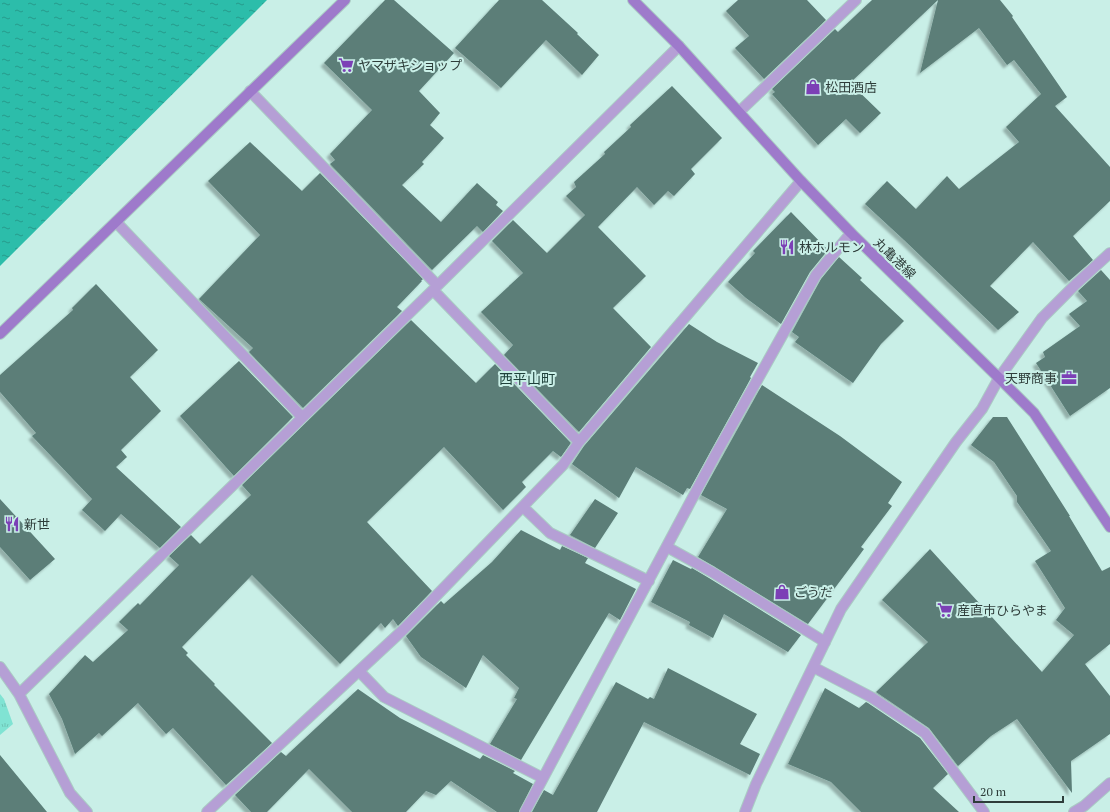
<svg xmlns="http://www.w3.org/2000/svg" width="1110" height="812" viewBox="0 0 1110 812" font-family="'PT Serif','Noto Sans JP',serif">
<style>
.park{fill:url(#park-tufts)}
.water{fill:url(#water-ripples)}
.building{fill:#5b7e78;filter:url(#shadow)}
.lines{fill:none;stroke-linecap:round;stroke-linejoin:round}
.lane-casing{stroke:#aacbc4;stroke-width:12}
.street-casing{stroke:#aacbc4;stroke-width:12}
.secondary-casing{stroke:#aacbc4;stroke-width:12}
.lane{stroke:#b59fd5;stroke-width:10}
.street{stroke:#b59fd5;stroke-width:10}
.secondary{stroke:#9e7acb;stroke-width:10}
.labels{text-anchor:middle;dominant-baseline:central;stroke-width:4;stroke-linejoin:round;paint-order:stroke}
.poi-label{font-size:13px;fill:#2e3d3a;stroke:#c9efe7;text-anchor:start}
.street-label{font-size:13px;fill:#2e3d3a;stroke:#c9efe7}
.neighbourhood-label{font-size:14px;fill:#1f413b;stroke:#c9efe7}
</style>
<defs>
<pattern id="park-tufts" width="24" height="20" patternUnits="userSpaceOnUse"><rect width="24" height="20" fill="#80e3d3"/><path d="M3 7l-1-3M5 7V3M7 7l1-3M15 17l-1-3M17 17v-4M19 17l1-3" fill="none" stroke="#6fc4b6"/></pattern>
<pattern id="water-ripples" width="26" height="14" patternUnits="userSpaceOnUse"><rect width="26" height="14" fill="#2cbdaa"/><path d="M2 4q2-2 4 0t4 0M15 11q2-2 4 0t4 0" fill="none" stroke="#269b8b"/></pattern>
<filter id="shadow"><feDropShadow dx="-3.5" dy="3.5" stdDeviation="1" flood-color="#0004"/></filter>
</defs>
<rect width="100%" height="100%" fill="#c9efe7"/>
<!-- park -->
<path class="park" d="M0 694 4 699 13 724 0 735Z"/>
<!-- water -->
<path class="water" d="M0 0H267L0 266Z"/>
<!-- building -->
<path class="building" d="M385 0H394L454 53 419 91 440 113 430 125 444 138 422 162 424 164 402 185 441 222 477 183 498 202 496 205 503 211 483 232 477 226 432 270 330 164 335 160 330 154 372 110 324 63Z
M499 0H542L578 33 577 34 599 55 582 75 546 40 501 88 455 48Z
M738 0H807L826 20 764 79 735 48 749 36 726 11Z
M872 0H1000L1013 16 1012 17 1067 97 1055 106 1110 167V201L1073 236 1093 260 1069 281 1033 242 990 286 1019 312 998 330 904 240 865 204 887 181 916 209 947 176 959 189 1019 142 1006 127 1041 94 1014 60 1007 65 979 28 920 73 938 0 850 83 881 113 860 133 846 119 818 145 772 94 775 92 772 89 835 29 838 32Z
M672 86 722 138 691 169 695 174 674 196 668 191 654 205 637 187 598 227 646 276 613 308 651 347 579 432 504 355 513 345 481 312 523 273 492 241 513 220 547 253 585 215 566 196 576 187 574 182 605 154 604 152 631 127 630 125Z
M250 142 302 191 320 173 423 279 421 281H422L397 307 402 311 303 408 249 352 253 348 199 299 260 235 208 181Z
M791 212 828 250 810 272 781 324 746 298 728 282 755 253 753 251Z
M839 257 862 278 860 280 904 321 881 344 853 383 795 342 799 337 792 332 821 279Z
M1101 270 1110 280V388L1070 416 1036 363 1045 357 1043 352 1080 326 1069 314 1087 301 1078 291Z
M96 284 158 350 130 377 161 411 121 450 127 457 116 467 181 527 160 548 121 514 105 531 82 510 92 499 32 436 36 433 0 392V375L73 310 72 308Z
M411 320 476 383 495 364 571 443 561 457 553 451 522 482 526 487 503 510 444 447 367 522 432 591 398 626 393 619 385 628 381 623 340 664 252 575 182 647 188 653 186 655 215 684 214 685 272 743 226 785 173 728 166 734 138 703 102 736 99 733 75 754 62 719 49 694 85 655 93 662 128 630 119 622 138 603 140 605 179 565 169 556 191 535 200 544 251 495 242 485Z
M689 324 717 342 758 363 750 377 751 378 690 489 687 488 683 495 636 467 619 498 572 464 584 446Z
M239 361 293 417 234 476 180 416Z
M762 385 840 436 902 482 888 503 892 506 861 547 864 549 808 624 698 557 727 509 701 495Z
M993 417H1007L1070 516H1069L1102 571 1110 567V644L1085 664 1110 696V734L1071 761 1072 793 1017 719 991 736 958 766 929 728 876 692 928 642 882 600 930 549 1042 672 1074 635 1056 620 1065 608 1035 561 1051 551 1017 502V496L994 462 971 445Z
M0 499 55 559 30 580 0 547Z
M595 499 618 513 595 548 570 535Z
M521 530 560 550 562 546 588 558 585 563 636 589 620 620 609 613 521 760 490 744 517 699 514 698 519 688 483 655 466 688 421 657 406 636 441 601 444 604 492 562Z
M673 560 691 569 692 568 709 578 801 635 788 652 724 614 713 638 689 625 690 622 651 602Z
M668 668 757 714 740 744 760 754 750 775 644 722 597 812H532L544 790 553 795 616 682 648 699 650 697 654 699Z
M825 688 859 708 866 702 868 703 920 738 948 774 933 788 959 812H861L831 782 788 764Z
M358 689 400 718 480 759 483 755 515 771 513 773 533 784 519 812H497L451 781 436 795 426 791 406 812H352L309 769 267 812H251L235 795 281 752 286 756 289 753Z
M0 755 47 812H0Z"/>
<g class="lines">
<defs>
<path id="lane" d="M667 547 712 572 825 642"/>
<path id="street" d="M250 91 437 285
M739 112 856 0
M116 222 302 417
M433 290 579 442
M523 507 550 533 649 581
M0 667 19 694 70 793 87 812
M813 667 871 697 925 733 984 812
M359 671 384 697 543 778
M19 694 433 290 679 46
M207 812 404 629 563 465 579 442 801 181
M525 812 717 452 816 275 851 233
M745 812 756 784 841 609 956 442 982 409 999 378 1042 318 1076 284 1110 253
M1074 812 1084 806 1110 783"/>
<path id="secondary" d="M633 0 679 46 801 181 851 233 999 378 1034 413 1110 527
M0 334 345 0"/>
</defs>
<!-- lane casing -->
<use href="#lane" class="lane-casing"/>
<!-- street casing -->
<use href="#street" class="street-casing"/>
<!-- secondary casing -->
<use href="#secondary" class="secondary-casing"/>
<!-- lane -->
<use href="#lane" class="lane"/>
<!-- street -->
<use href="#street" class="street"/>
<!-- secondary -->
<use href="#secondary" class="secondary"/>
</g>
<!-- icons -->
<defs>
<symbol id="supermarket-bare" viewBox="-9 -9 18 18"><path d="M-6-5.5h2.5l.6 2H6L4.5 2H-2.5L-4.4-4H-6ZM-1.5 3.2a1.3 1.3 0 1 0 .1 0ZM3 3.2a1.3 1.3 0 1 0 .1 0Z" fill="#7c40b6" stroke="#c9efe7" stroke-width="2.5" paint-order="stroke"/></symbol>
<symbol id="shop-bare" viewBox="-9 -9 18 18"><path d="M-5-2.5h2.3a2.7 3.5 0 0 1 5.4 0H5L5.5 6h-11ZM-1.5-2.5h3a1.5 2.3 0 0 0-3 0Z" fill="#7c40b6" stroke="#c9efe7" stroke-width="2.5" paint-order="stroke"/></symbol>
<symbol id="restaurant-bare" viewBox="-9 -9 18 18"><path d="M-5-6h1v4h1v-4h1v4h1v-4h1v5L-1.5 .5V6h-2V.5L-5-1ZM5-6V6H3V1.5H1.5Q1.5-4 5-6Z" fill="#7c40b6" stroke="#c9efe7" stroke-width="2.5" paint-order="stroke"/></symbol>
<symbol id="office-bare" viewBox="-9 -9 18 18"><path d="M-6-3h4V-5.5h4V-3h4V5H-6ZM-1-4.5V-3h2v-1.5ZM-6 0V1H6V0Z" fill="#7c40b6" stroke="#c9efe7" stroke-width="2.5" paint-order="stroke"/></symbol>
</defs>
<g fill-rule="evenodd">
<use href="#supermarket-bare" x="335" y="54" width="22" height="22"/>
<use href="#shop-bare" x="802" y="76" width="22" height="22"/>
<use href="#restaurant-bare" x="776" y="236" width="22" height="22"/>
<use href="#office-bare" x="1058" y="367" width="22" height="22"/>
<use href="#restaurant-bare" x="1" y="513" width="22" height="22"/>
<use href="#shop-bare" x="771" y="581" width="22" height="22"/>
<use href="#supermarket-bare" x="934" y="599" width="22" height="22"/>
</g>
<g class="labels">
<!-- poi labels -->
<g class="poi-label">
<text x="358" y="65">ヤマザキショップ</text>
<text x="825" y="87">松田酒店</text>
<text x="799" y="247">林ホルモン</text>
<text x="1057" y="378" text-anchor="end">天野商事</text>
<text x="24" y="524">新世</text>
<text x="794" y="592">ごうだ</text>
<text x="957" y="610">産直市ひらやま</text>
</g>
<!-- street labels -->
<g class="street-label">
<text transform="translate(895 258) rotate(44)">丸亀港線</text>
</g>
<!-- neighbourhood labels -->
<g class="neighbourhood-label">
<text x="527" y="378">西平山町</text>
</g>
</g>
<!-- scale -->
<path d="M974 796v6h89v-6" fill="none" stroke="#2e3d3a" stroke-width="2"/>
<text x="980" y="796" font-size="12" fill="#2e3d3a" stroke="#c9efe7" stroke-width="3" paint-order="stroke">20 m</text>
</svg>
